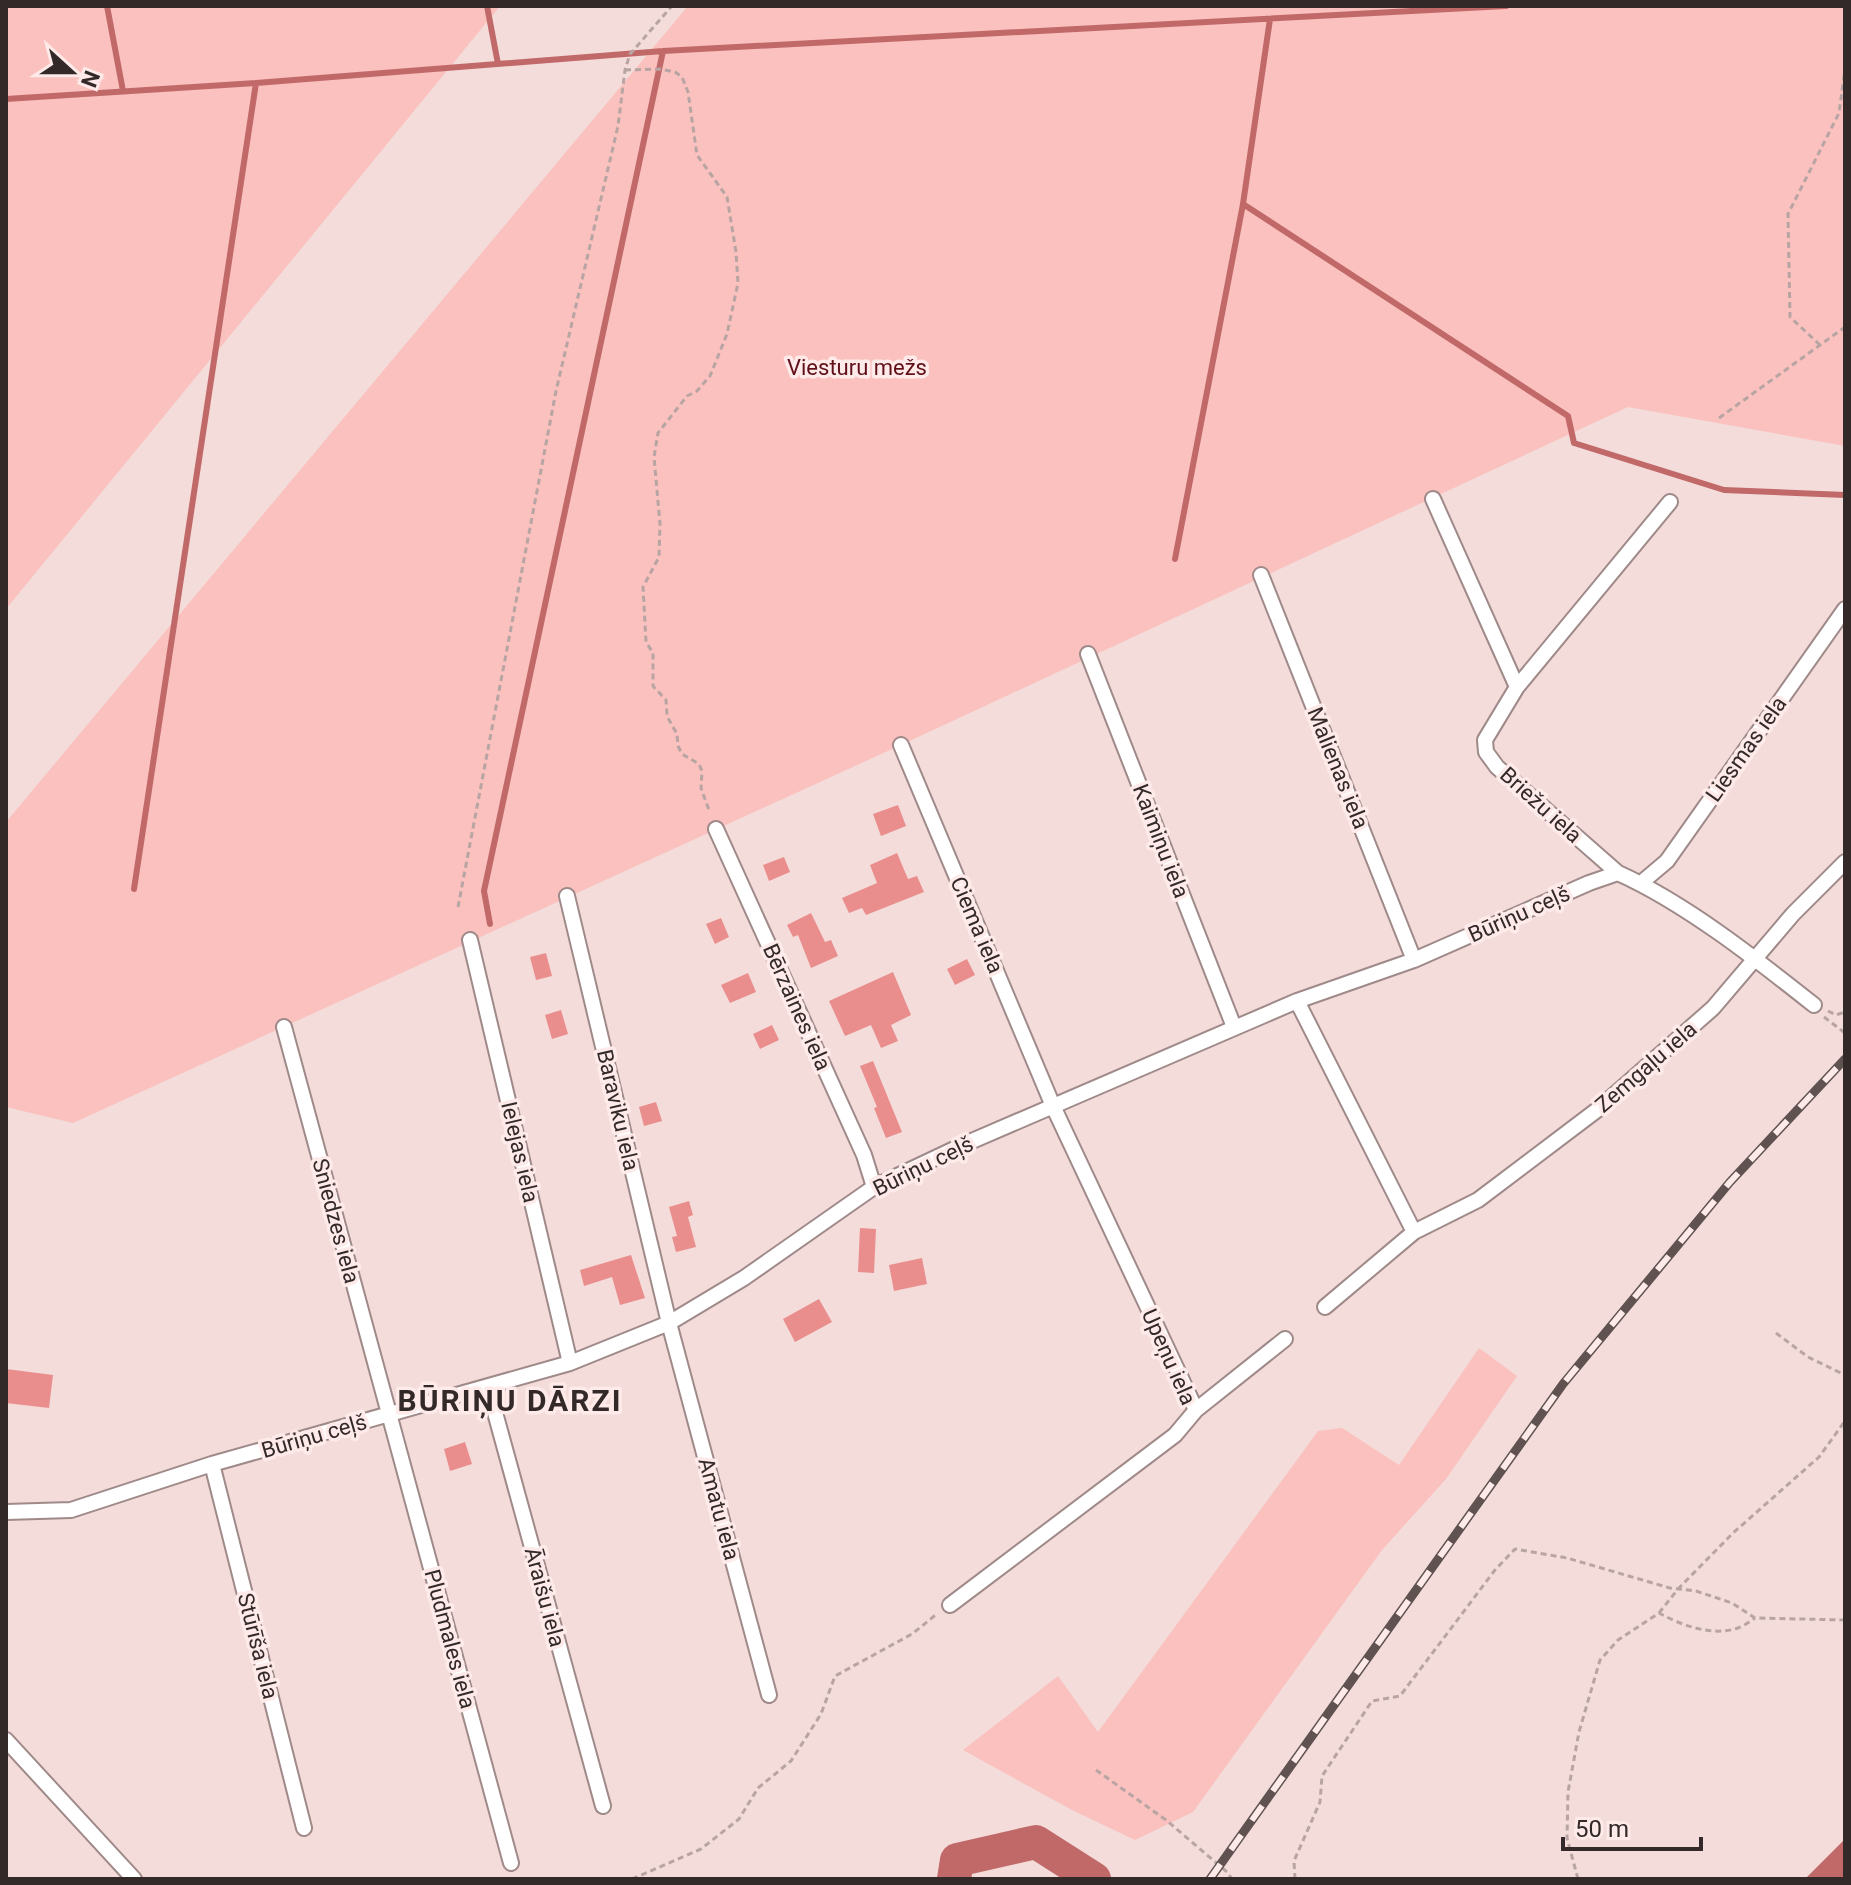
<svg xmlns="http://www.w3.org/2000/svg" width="1851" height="1885" viewBox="0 0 1851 1885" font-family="Roboto,sans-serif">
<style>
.green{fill:#fac1be}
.water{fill:#c16969}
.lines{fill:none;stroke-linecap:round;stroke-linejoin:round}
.stream{stroke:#c16969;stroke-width:6}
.river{stroke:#c16969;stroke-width:34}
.building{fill:#ea8e8d}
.minor-casing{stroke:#9f8a89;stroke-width:18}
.path{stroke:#b8a5a3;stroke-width:3;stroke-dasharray:6 4;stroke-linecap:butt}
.minor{stroke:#fff;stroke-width:14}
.rail-casing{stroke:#5f5251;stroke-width:9}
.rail{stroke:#fdeae9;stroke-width:6;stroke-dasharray:18;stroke-linecap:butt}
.labels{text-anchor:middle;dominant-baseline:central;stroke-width:7;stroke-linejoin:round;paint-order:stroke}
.park-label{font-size:22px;fill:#610f18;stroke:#fdeae9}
.street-label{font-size:22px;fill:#322928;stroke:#fdeae9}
.district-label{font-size:30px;font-weight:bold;letter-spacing:2px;fill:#322928;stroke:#fdeae9}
</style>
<rect width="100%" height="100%" fill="#f3dcda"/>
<!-- green -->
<path class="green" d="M6 6H500L6 609Z
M688 6H1845V446L1628 407 901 745 73 1123 6 1107V822Z
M1479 1348 1517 1376 1446 1479 1382 1550 1193 1812 1135 1840 1072 1810 963 1750 1058 1676 1098 1732 1318 1431 1342 1428 1399 1465Z"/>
<!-- water -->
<path class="water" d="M1845 1839V1879H1805Z"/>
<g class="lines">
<!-- stream -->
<path class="stream" d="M107 6 123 91
M487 6 498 64
M6 99 256 83 663 51 1506 6
M1243 204 1568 416 1574 443 1724 490 1845 495
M1175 559 1243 204 1270 19
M134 889 256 83
M490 924 484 891 663 51"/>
<!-- river -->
<path class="river" d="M954 1879 957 1860 1036 1842 1094 1879"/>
</g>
<!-- building -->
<path class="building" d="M898 805 906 826 881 836 873 814Z
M897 853 908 879 917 876 924 892 866 915 862 908 849 913 842 898 877 883 870 865Z
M784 857 790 872 769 881 763 865Z
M811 913 825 942 831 940 838 956 811 968 798 935 793 937 787 925Z
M721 918 729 937 715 944 706 924Z
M546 953 552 976 536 980 530 957Z
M967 959 975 975 955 985 947 969Z
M893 972 911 1015 891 1025 898 1041 881 1048 871 1025 845 1036 829 1001Z
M748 973 756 992 730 1003 721 985Z
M561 1010 568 1034 552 1039 545 1015Z
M772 1025 779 1040 760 1049 753 1034Z
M873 1061 902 1132 886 1138 874 1108 877 1107 860 1066Z
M656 1102 662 1121 644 1126 639 1107Z
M689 1201 693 1215 688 1217 696 1247 676 1252 672 1237 677 1236 669 1207Z
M860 1228 876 1229 874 1273 858 1272Z
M631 1255 645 1298 620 1305 612 1277 584 1286 580 1270Z
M922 1258 927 1284 894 1291 889 1265Z
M819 1299 832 1322 795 1342 783 1319Z
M6 1369 53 1375 49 1408 6 1403Z
M465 1442 472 1464 450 1471 444 1449Z"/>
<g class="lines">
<defs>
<path id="minor" d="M1433 499 1517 687
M1261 575 1414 960
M1088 654 1234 1027
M901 745 1053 1106 1196 1410 1175 1435 950 1605
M716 829 864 1155 874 1187
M1618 873 1497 767 1486 752 1485 740 1517 687 1670 502
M1641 883 1667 861 1845 609
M567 896 669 1323 769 1695
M470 940 570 1363
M1297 1001 1414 1232
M284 1027 511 1863
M1325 1307 1414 1232 1478 1200 1597 1110 1713 1008 1793 914 1845 862
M488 1387 603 1806
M1196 1410 1285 1339
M212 1464 304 1828
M6 1512 71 1510 212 1464 570 1363 669 1323 744 1278 874 1187 965 1144 1297 1001 1414 960 1589 883 1618 873C1685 903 1756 959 1814 1005
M6 1740 134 1879"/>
</defs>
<!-- minor casing -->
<use href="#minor" class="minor-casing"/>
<!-- path -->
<path class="path" d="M625 70 660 69 675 72 682 77 688 92 697 155 727 197 736 252 738 283 727 334 710 376 697 391 687 396 658 433 654 457 660 524 659 557 643 587 646 642 653 653V686L666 700 667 716 677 734 678 746 682 754 699 764 702 771 701 788 710 813
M1820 345 1790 317 1788 214 1839 113 1845 69
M1719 418 1845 327
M458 907 556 391 618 126 625 70 630 54 672 6
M1828 1011 1836 1015 1845 1012
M1824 1017 1845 1033
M1776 1333 1808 1357 1845 1375
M1659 1613 1678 1589 1733 1533 1819 1457 1845 1421
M1096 1770 1166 1820 1227 1872 1232 1879
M632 1879 701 1849 739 1819 758 1788 791 1761 821 1714 835 1676 912 1634 938 1613
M1295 1879 1294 1861 1320 1802 1322 1776 1372 1701 1400 1696 1495 1570 1515 1549 1567 1558 1670 1588 1696 1591 1732 1603 1755 1618 1845 1620
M1578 1879 1567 1838 1568 1792 1579 1732 1600 1660 1618 1640 1659 1613C1681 1625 1712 1637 1738 1628 1744 1626 1750 1621 1755 1618"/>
<!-- minor -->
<use href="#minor" class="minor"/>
<defs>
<path id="rail" d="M1210 1879 1563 1384 1730 1182 1845 1059"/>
</defs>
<!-- rail casing -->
<use href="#rail" class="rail-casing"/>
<!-- rail -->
<use href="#rail" class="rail"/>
</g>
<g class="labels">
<!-- park labels -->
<g class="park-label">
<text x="857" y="367">Viesturu mežs</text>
</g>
<!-- street labels -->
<g class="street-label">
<text transform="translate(1746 749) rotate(-55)">Liesmas iela</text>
<text transform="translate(1338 768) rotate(68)">Malienas iela</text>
<text transform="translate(1541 805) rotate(42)">Briežu iela</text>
<text transform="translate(1161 841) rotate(69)">Kaimiņu iela</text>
<text transform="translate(1519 914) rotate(-24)">Būriņu ceļš</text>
<text transform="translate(977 925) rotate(67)">Ciema iela</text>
<text transform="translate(797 1007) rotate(66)">Bērzaines iela</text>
<text transform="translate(1646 1067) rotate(-41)">Zemgaļu iela</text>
<text transform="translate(618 1110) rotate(77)">Baraviku iela</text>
<text transform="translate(520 1152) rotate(77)">Ielejas iela</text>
<text transform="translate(923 1166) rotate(-26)">Būriņu ceļš</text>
<text transform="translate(336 1221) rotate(75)">Sniedzes iela</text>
<text transform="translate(1169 1357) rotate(66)">Upeņu iela</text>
<text transform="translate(314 1436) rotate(-16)">Būriņu ceļš</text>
<text transform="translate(719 1509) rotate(75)">Amatu iela</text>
<text transform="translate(545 1597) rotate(75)">Āraišu iela</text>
<text transform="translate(450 1639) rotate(75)">Pludmales iela</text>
<text transform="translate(258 1646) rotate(76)">Stūrīša iela</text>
</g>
<!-- district labels -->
<g class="district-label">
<text x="510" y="1400">BŪRIŅU DĀRZI</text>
</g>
</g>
<!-- border -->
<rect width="1851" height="1885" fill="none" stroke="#322928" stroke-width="16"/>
<!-- north arrow -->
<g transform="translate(72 72) rotate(111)" stroke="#fdeae9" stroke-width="6" paint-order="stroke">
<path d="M0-6L14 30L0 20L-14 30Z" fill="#322928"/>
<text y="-12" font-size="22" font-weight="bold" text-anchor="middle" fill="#322928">N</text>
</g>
<!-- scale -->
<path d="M1563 1837v12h138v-12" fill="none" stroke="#322928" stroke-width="4"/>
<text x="1575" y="1837" font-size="24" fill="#322928" stroke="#fdeae9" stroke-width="6" paint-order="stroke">50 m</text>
</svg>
